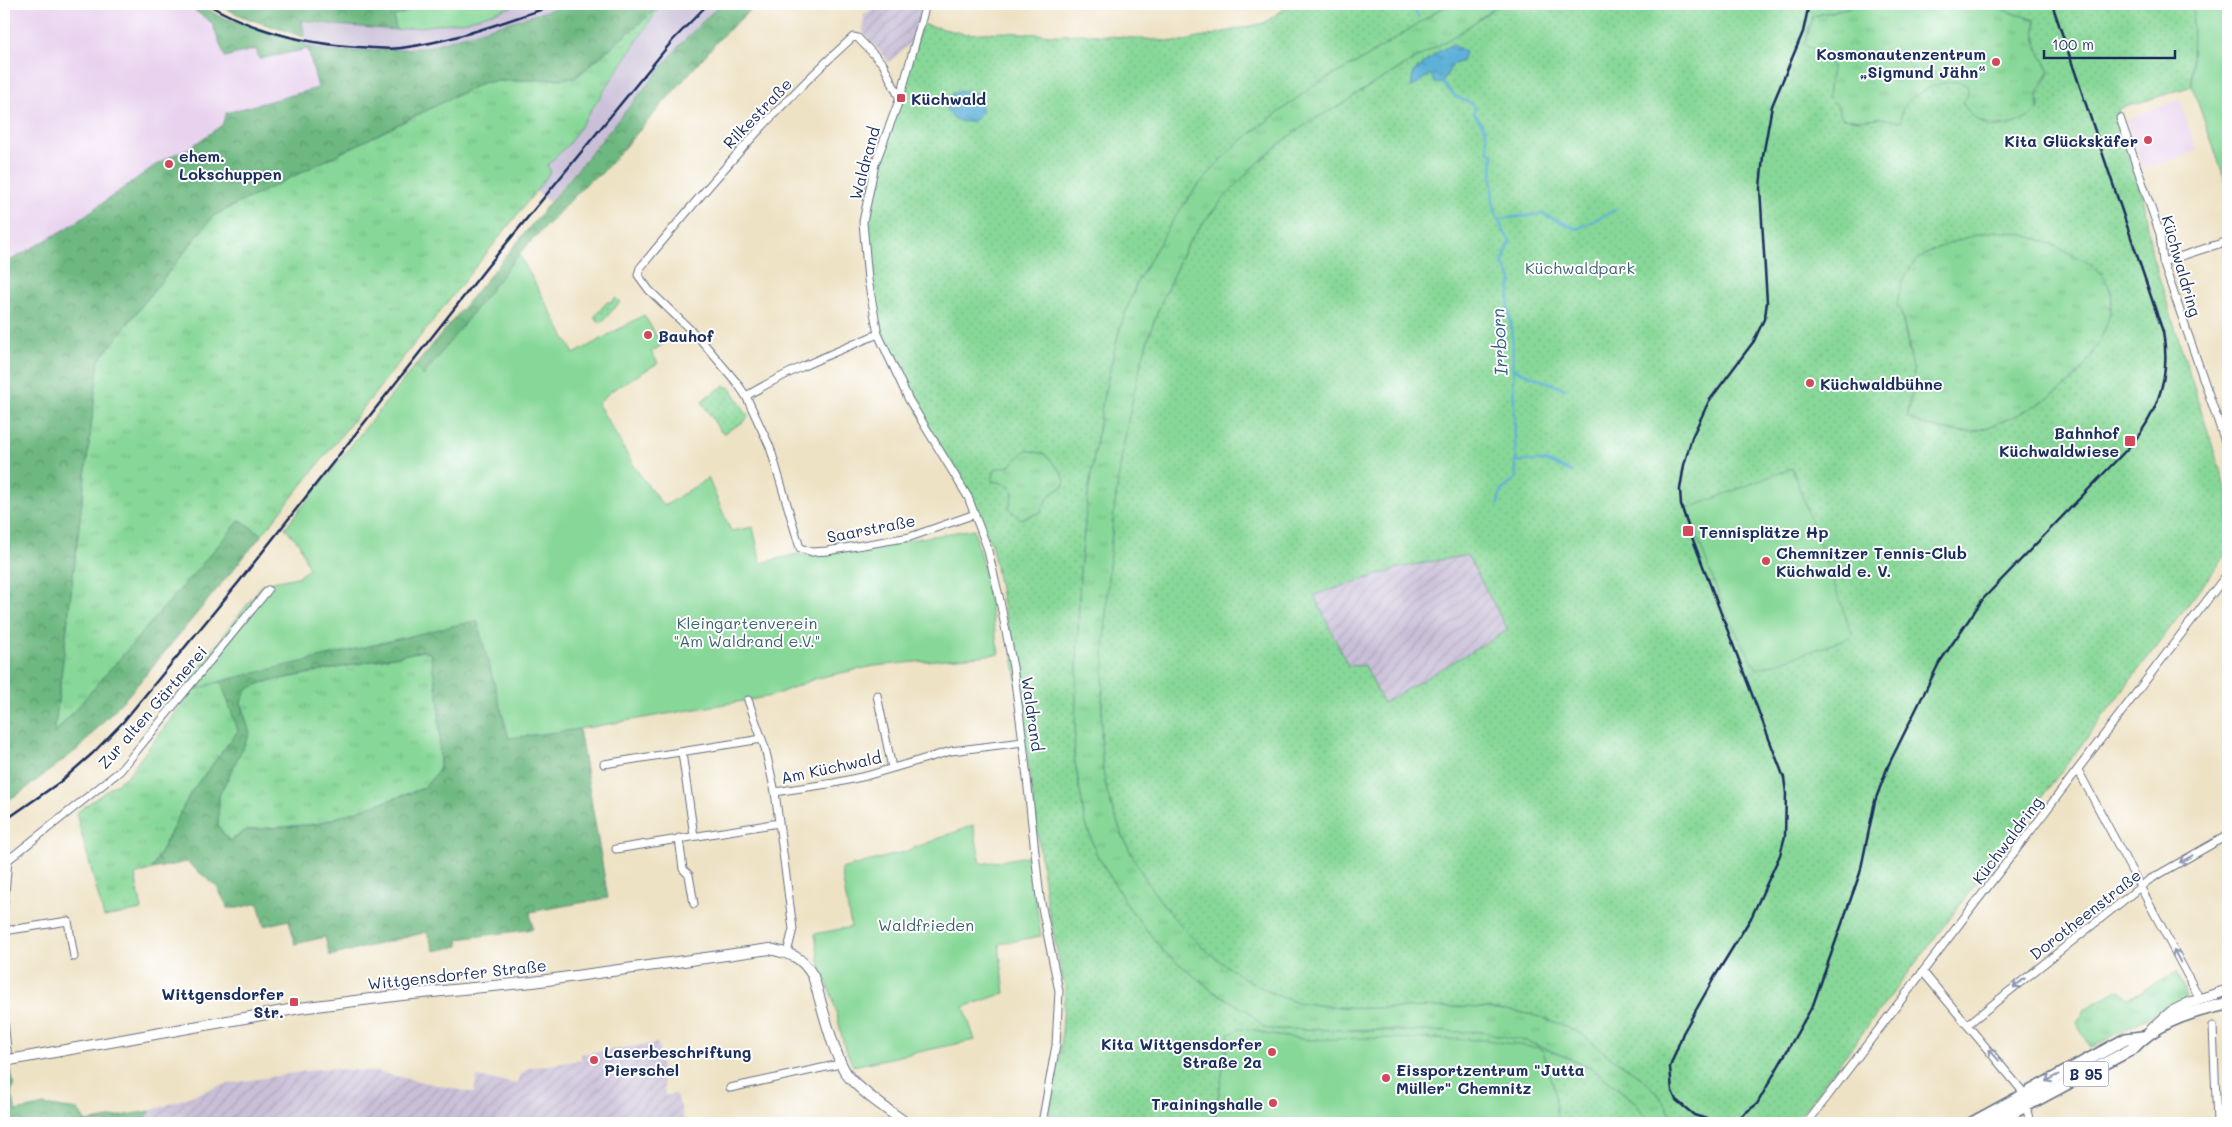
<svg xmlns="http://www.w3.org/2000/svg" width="2232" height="1127" viewBox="0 0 2232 1127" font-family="Mali,sans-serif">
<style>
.built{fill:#e8d2ee}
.industrial{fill:url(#industrial-furrows)}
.railway{fill:#c9bfd7}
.grass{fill:url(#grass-tufts);stroke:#51847b}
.forest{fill:url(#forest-crowns);stroke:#44746f;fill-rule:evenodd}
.park{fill:url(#park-dots);stroke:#51847b;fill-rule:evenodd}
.garden{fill:#87d898;stroke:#51847b}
.water{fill:url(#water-ripples);stroke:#3c709b}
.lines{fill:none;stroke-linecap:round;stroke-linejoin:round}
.stream{stroke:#5db0d8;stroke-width:2.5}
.street-casing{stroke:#656e82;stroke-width:9}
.secondary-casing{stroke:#656e82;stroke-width:12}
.primary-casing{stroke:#656e82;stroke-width:14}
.street{stroke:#fff;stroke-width:7}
.secondary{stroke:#fff;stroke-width:10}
.primary{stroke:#fff;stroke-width:11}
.rail{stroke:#1b2f5e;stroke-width:2.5}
.oneway{stroke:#8d97ae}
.poi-dot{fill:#d1495b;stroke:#fff;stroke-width:2}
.labels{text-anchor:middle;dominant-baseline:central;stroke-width:4;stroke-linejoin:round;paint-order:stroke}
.shield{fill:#fff;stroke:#5f6d8e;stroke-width:1}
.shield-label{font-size:15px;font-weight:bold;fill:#1b2f5e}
.poi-label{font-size:16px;font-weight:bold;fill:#1b2f5e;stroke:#fff;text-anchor:start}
.street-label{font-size:16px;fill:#1b2f5e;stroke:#fff}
.park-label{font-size:16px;fill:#3b626f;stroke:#fff}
.water-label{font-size:18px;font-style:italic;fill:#325c89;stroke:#fff}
</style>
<defs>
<pattern id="industrial-furrows" width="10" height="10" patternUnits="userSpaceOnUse" patternTransform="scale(1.25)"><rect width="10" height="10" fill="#c9bfd7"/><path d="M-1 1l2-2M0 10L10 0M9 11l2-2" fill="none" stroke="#aca4bb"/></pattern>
<pattern id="grass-tufts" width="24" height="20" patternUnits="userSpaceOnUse" patternTransform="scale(1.25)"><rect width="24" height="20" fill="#87d898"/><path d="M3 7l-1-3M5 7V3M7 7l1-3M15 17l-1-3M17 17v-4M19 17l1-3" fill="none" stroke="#74ba85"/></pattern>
<pattern id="forest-crowns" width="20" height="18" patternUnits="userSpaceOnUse" patternTransform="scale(1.25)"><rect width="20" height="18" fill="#6db880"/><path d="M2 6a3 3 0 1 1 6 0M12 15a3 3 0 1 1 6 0" fill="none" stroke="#59966c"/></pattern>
<pattern id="park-dots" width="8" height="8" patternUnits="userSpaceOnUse" patternTransform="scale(1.25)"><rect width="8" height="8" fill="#87d898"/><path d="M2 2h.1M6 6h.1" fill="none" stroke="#74ba85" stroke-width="1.8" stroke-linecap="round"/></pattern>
<pattern id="water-ripples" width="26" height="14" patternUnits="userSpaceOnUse" patternTransform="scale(1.25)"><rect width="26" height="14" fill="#5db0d8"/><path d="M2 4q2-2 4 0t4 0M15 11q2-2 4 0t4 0" fill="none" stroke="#4c90b2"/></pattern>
</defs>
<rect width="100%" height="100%" fill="#fff"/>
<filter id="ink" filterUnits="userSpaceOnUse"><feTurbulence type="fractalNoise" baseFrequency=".02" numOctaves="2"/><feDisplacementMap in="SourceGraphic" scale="10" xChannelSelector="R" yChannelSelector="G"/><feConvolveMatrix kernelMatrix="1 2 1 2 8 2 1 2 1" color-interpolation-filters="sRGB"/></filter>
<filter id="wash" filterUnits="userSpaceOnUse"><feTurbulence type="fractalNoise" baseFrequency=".0096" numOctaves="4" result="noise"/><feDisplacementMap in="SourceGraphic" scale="20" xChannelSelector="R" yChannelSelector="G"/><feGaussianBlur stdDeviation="1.12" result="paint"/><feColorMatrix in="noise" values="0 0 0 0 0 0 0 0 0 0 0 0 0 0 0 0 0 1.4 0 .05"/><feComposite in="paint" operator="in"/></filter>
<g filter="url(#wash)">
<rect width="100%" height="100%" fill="#eee2c4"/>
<!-- built -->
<path class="built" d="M4 4H186L212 23 225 56 256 49 259 59 308 49 318 89 226 113 222 125 188 149 177 153 154 166 69 227 4 264Z
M2180 100 2197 151 2143 169 2126 119Z"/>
<!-- industrial -->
<path class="industrial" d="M879 4H915L922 11 912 42 889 62 863 32 864 15Z
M1467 555 1508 630 1383 703 1365 666 1348 667 1313 595 1403 567Z
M658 1043 665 1096 675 1094 681 1107 684 1123H144L150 1111 222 1085 325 1068 377 1072 474 1093 477 1077 518 1084V1078L528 1068 581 1060V1054Z"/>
<!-- railway -->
<path class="railway" d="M520 4H569L424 48 415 49 332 52 306 46 301 20 336 25 396 30 467 21Z
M662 4H720L680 45 549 202 536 191 550 171 546 166 568 145Z"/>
<!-- grass -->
<path class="grass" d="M1448 4H1500L1461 32 1355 95C1342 107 1325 112 1310 122 1265 151 1218 200 1188 244 1180 257 1175 272 1169 285 1148 330 1137 375 1128 422 1112 502 1107 581 1104 662 1103 705 1096 756 1109 798 1135 885 1196 960 1281 997 1307 1008 1364 1008 1393 1008 1451 1007 1518 1002 1571 1029 1585 1035 1597 1046 1608 1055 1622 1065 1639 1074 1651 1087 1661 1097 1669 1111 1677 1123H1650L1635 1102 1591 1067 1526 1041 1395 1030 1267 1029 1262 1026 1249 1012 1213 991 1164 952 1127 905 1096 853 1085 821 1074 757 1080 570 1088 494 1103 399 1119 331 1137 282 1173 220 1195 189 1215 166 1238 143 1316 84 1365 58Z
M1863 4H1929L1935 7 1942 4H1985L2035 20 2036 40 2040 53 2050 71 2039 89 2037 98 2038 110C2018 132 1975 132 1962 102L1969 91 1900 122 1880 118 1859 120 1842 118 1836 104 1828 96 1832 67 1804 46 1813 16Z
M661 5 568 145 547 166 551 171 536 191 262 535 241 520 54 735 99 360 213 216 484 82 575 78Z
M1996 231C2026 233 2048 241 2074 256 2082 260 2094 264 2100 272 2105 278 2112 290 2112 299 2112 325 2087 369 2067 385 2048 401 1997 427 1973 431 1956 434 1921 426 1907 417 1920 378 1909 347 1900 308L1897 306C1903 266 1917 254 1954 242 1968 237 1981 233 1996 231Z
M1026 450 1045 453 1061 472 1065 480 1063 486 1049 496 1040 513 1021 519 1009 509 1013 492 992 481 995 468C1001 466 1008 467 1014 462 1018 458 1021 454 1026 450Z
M423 651 430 653 439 702 440 769 424 788 384 802 317 824 247 830 229 841 218 826 219 795 233 769 245 713 241 702 246 690 261 683Z
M221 681 238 731 191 792 152 869 135 875 142 910 104 917 76 813 128 775 192 691Z
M2177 972 2187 997 2090 1048 2077 1023 2086 1008 2116 991 2121 990 2129 998Z"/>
<!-- forest -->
<path class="forest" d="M186 4H200L219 16 305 43 306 46 332 52 424 48 569 4H662L575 78 484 82 213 216 99 360 54 734 240 520 262 535 133 690 78 749 20 793 4 802V264L69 227 154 166 177 153 188 149 222 125 226 113 318 88 308 49 259 59 256 49 225 57 212 23Z
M217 4H326L368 9 379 4H426L394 17 396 30 336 25 302 20 304 37 243 17Z
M720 4H757L723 35 601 174 590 180 519 254 423 376 415 366 680 45Z
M477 620 509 738 579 729 608 898 530 912 533 929 458 939 459 946 434 951 427 932 330 956 325 937 295 944 289 920 264 926 258 903 238 908H228L217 887 187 862 152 869 191 792 238 731 221 681ZM422 651 430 653 439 702 440 769 424 788 384 802 317 824 247 830 229 841 218 826 219 795 250 734 241 702 246 690 261 683Z
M11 1070 14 1088 11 1090 16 1111 44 1105 78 1110 86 1122 150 1111 144 1123H4V1071Z"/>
<!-- park -->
<path class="park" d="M1291 4H1448L1365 58 1316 84 1238 143 1215 166 1195 189 1173 220 1137 282 1119 330 1103 399 1088 494 1080 570 1074 757 1085 821 1096 853 1127 905 1164 952 1213 991 1249 1012 1262 1026 1267 1029 1483 1032 1526 1041 1590 1067 1635 1102 1650 1123H1557L1554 1088 1543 1052 1440 1039 1309 1040 1269 1035 1255 1030 1229 1034 1214 1123H1047L1061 1046 1065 989 1047 904 1015 667 992 547 971 497 927 429 881 336 871 282 867 221 878 164 922 24 965 34 1002 32 1056 35 1087 34 1180 42 1264 23ZM1026 450 1045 454 1061 472 1065 480 1063 487 1049 496 1040 513 1021 519 1009 509 1013 492 1009 485 992 481 995 469 1010 466Z
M1500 4H1863L1813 16 1804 45 1826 54 1832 67 1828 96 1836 104 1842 118 1859 120 1880 118 1900 122C1901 118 1901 113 1902 110 1911 92 1950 74 1968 86L1967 97 1962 102C1966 111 1979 123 1989 126 2002 130 2033 120 2039 107 2036 87 2045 87 2050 71L2040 53 2036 40 2035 20 1985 4H2193L2192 86 2119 109 2116 117 2144 200 2152 255 2228 495V552L1794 1123H1677C1669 1111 1661 1097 1651 1087 1639 1074 1622 1065 1608 1055 1597 1046 1585 1035 1571 1029 1518 1002 1451 1007 1393 1008 1364 1008 1307 1008 1281 997 1195 960 1136 886 1109 798 1096 756 1103 705 1104 662 1107 581 1112 502 1128 422 1137 375 1148 330 1169 285 1175 272 1180 257 1188 244 1218 200 1265 151 1310 122 1325 112 1342 107 1355 95L1461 32ZM1996 231C2026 233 2048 241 2074 256 2082 260 2094 264 2100 272 2105 278 2112 290 2112 299 2112 323 2090 363 2073 380 2056 397 1993 430 1969 432 1953 433 1920 426 1907 417L1914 373 1900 308 1897 306C1903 266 1917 254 1954 242 1968 237 1981 233 1996 231ZM1467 555 1508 630 1383 703 1365 665 1348 666 1314 595 1403 567Z
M615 298 620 302 601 323 594 317 608 301 610 303Z
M724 386 731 388 748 416 745 421 724 433 720 431 702 402 705 398Z"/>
<!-- garden -->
<path class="garden" d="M426 4H520L467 21 396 30 394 17Z
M2193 4H2228V183H2226L2192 86Z
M519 254 574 354 644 315 662 345 651 352 658 363 611 391 598 404 635 468 662 504 666 505 708 478 731 531 753 527 761 563 797 554 812 555 855 549 974 529 983 566 999 654 874 666 817 678 772 696 579 729 509 738 477 620 221 681 192 691 185 686 263 584 297 577 309 569 299 543 285 528 415 366 423 376Z
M1792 468 1853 637 1757 669 1726 614 1687 509Z
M973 825 981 864 1029 856 1041 936 999 944 1005 993 964 1007 975 1040 853 1066 844 1045 833 999 820 966 815 934 851 927 841 869 904 852Z
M1240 1029 1255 1030 1269 1035 1309 1040 1365 1038 1485 1040 1538 1048 1543 1051 1554 1088 1557 1123H1214L1229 1034Z"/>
<!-- water -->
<path class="water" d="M1452 44 1465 52 1462 61 1452 65 1442 83 1436 84 1430 74 1411 88 1413 73 1436 53Z
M968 90 982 97C988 138 935 121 948 99 952 92 960 91 968 90Z"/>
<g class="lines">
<!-- stream -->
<path class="stream" d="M1413 5 1418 16
M1442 83 1456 97 1471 103 1475 108 1474 113 1486 130 1488 152 1493 154C1491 189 1489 211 1510 241L1502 264 1512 279 1508 304 1512 331 1516 478 1501 491 1498 504
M1498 219 1543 214 1577 229 1615 210
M1513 369 1565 389
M1516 461H1545L1572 472"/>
</g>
</g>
<g filter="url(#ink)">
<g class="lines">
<defs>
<path id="street" d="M926 4 900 98 875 164 863 222 868 280 878 334 909 400 968 497 987 547 999 596 1013 667 1023 742 1040 898 1059 991 1056 1045 1042 1123
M899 97 883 64 858 38 853 37C775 107 707 187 640 268L638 275 649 290 700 339 737 383 746 396 770 447 800 548 812 552 827 551 910 537 975 514
M2120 118 2160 234 2163 262 2228 450
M2163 262 2228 241
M746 396C788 371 833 353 878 334
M877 695 892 768
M748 700 765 748 775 792 793 929 787 953
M682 753 694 836
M604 764 762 739
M2078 770 2200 999
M775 792 834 783 866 776 951 751 1023 742
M679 838 683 869 689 875 694 904
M616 849 779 823
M4 904 8 860 120 771 268 590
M4 931 68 921 74 957
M1923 972 2024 1093
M4 1020 8 1060
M1967 1025 2149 880 2228 835
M2213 1026 2217 1123
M730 1088 840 1064
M2026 1106 2030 1123
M1807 1123 2228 573"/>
<path id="secondary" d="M2152 1029 2171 1012 2189 1003 2228 990
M4 1061 300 1008 402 995 533 982 770 949C792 954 801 956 813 976 821 1001 834 1059 849 1077 865 1095 887 1109 906 1123"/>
<path id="primary" d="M1972 1123 2126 1039 2142 1037
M1994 1123 2132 1049C2155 1023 2195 1010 2228 1004"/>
</defs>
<!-- street casing -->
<use href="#street" class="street-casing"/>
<!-- secondary casing -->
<use href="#secondary" class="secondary-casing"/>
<!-- primary casing -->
<use href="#primary" class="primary-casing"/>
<!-- street -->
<use href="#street" class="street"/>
<!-- secondary -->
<use href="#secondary" class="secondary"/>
<!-- primary -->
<use href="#primary" class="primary"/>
<!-- rail -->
<path class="rail" d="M207 4C253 31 305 44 359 47 372 48 387 50 401 48 455 41 506 21 558 4
M1809 4 1803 32 1772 106 1763 156 1760 188 1767 302 1765 317 1754 341 1709 401 1692 437 1684 465 1680 489 1681 505 1690 532 1784 778 1786 793 1785 836 1780 855 1751 918 1714 978 1683 1033 1670 1067 1672 1091 1676 1100 1694 1115 1716 1122 1737 1119 1757 1104 1813 1005 1860 873 1875 801 1888 766 1939 663 1983 599 2132 444C2158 412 2171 374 2163 332L2052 4
M4 821 60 782 93 753 123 722 238 583 487 267 673 40 708 4"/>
</g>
<!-- one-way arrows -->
<defs><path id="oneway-shaft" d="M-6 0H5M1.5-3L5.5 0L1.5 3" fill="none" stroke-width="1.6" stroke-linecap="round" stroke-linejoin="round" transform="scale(1.25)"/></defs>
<g class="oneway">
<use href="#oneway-shaft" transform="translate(2186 859) rotate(151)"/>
<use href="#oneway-shaft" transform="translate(2177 956) rotate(-118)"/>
<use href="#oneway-shaft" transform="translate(2019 983) rotate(142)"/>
<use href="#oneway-shaft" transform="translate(1994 1055) rotate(-131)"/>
<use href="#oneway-shaft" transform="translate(2052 1078) rotate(152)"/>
</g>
</g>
<!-- markers -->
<g class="poi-dot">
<circle cx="1996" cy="62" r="5"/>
<rect x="896" y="93" width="10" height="10" rx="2.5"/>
<circle cx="2148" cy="140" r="5"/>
<circle cx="169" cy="164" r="5"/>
<circle cx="648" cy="335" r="5"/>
<circle cx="1810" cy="383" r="5"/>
<rect x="2124" y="435" width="12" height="12" rx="2.5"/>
<rect x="1682" y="525" width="12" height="12" rx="2.5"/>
<circle cx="1766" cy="561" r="5"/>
<rect x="289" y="997" width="10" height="10" rx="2.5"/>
<circle cx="1272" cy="1052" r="5"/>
<circle cx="594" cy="1060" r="5"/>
<circle cx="1386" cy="1078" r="5"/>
<circle cx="1273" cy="1103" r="5"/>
</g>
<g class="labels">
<!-- shield labels -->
<rect class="shield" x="2063.5" y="1061.5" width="45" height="25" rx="4"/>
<g class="shield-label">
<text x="2086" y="1074">B 95</text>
</g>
<!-- poi labels -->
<g class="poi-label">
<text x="1986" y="53" text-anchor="end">Kosmonautenzentrum<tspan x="1986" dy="18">„Sigmund Jähn“</tspan></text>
<text x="911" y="98">Küchwald</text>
<text x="2138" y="140" text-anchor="end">Kita Glückskäfer</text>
<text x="179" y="155">ehem.<tspan x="179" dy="18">Lokschuppen</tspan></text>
<text x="658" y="335">Bauhof</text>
<text x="1820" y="383">Küchwaldbühne</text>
<text x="2119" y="432" text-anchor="end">Bahnhof<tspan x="2119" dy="18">Küchwaldwiese</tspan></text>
<text x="1699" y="531">Tennisplätze Hp</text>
<text x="1776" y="552">Chemnitzer Tennis-Club<tspan x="1776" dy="18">Küchwald e. V.</tspan></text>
<text x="284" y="993" text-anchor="end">Wittgensdorfer<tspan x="284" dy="18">Str.</tspan></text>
<text x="1262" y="1043" text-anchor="end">Kita Wittgensdorfer<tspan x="1262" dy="18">Straße 2a</tspan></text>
<text x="604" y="1051">Laserbeschriftung<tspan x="604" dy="18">Pierschel</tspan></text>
<text x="1396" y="1069">Eissportzentrum "Jutta<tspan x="1396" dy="18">Müller" Chemnitz</tspan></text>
<text x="1263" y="1103" text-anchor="end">Trainingshalle</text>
</g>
<!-- street labels -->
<g class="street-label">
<text transform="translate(757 113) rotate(-46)">Rilkestraße</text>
<text transform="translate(864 163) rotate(-75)">Waldrand</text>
<text transform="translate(2182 266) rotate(74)">Küchwaldring</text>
<text transform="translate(871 528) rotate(-11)">Saarstraße</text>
<text transform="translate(152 707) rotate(-49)">Zur alten Gärtnerei</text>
<text transform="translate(1033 714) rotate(82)">Waldrand</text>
<text transform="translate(831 767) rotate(-12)">Am Küchwald</text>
<text transform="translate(2007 840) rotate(-53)">Küchwaldring</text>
<text transform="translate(2085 914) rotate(-38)">Dorotheenstraße</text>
<text transform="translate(457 974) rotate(-6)">Wittgensdorfer Straße</text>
</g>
<!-- park labels -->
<g class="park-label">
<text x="1580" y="267">Küchwaldpark</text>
<text x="747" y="622">Kleingartenverein<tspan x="747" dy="18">"Am Waldrand e.V."</tspan></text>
<text x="926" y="924">Waldfrieden</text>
</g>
<!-- water labels -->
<g class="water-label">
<text transform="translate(1499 342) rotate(-93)">Irrborn</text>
</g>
</g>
<!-- margin -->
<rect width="2232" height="1127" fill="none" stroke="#fff" stroke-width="20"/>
<!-- scale -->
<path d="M2044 50v8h131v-8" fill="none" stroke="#1b2f5e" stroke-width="2.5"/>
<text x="2052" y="50" font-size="15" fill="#1b2f5e" stroke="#ffffff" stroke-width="4" paint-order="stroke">100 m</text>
</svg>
